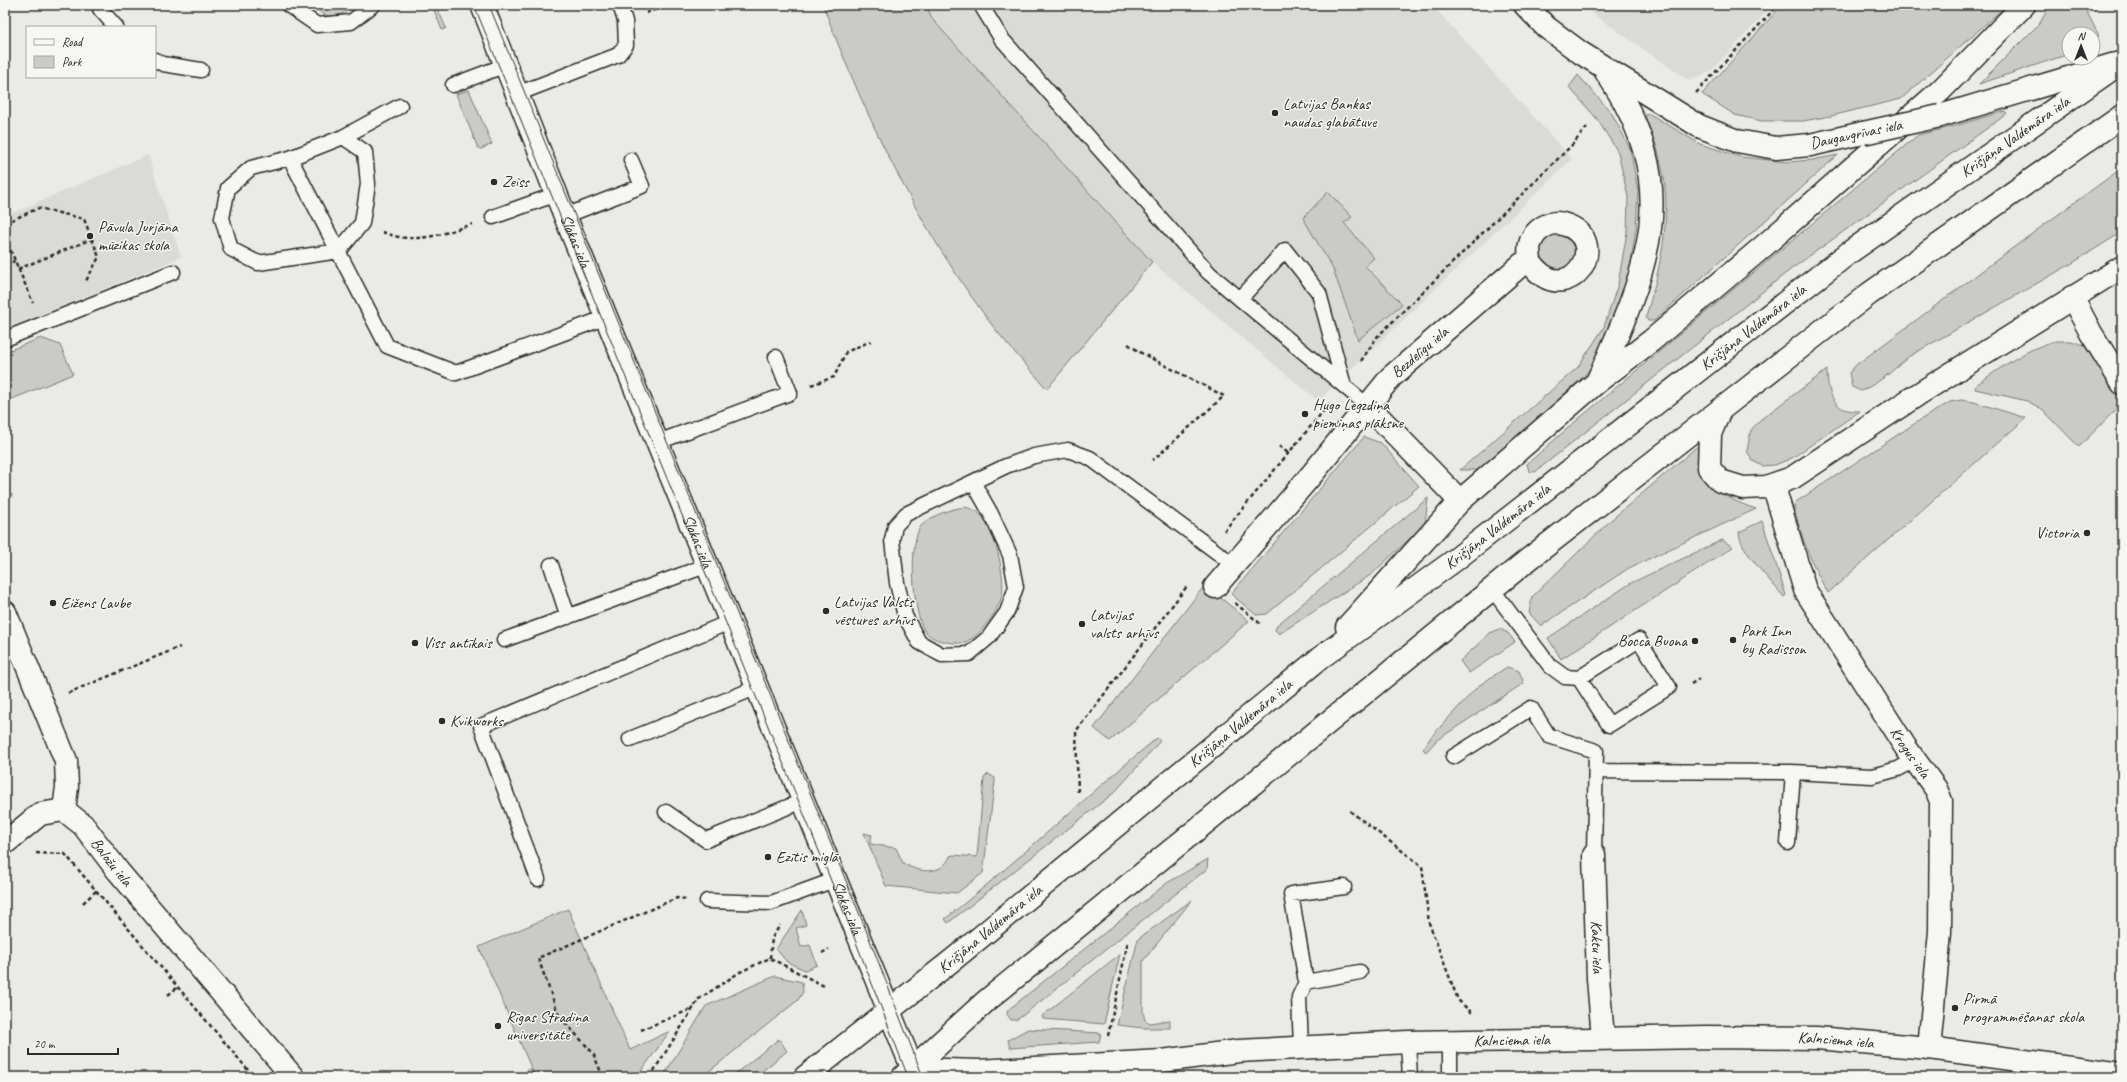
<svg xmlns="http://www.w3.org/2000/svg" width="2127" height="1082" viewBox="0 0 2127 1082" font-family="Caveat,sans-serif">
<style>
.built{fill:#dadad6}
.green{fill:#cacac7;stroke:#7a7a79}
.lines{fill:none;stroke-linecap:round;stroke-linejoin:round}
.lane-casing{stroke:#2b2b2b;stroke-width:17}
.street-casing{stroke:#2b2b2b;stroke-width:25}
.secondary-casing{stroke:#2b2b2b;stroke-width:25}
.primary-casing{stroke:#2b2b2b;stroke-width:25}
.path{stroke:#2b2b2b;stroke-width:2.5;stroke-dasharray:4 3;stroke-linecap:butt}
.lane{stroke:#f6f6f2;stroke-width:14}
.street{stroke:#f6f6f2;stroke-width:22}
.secondary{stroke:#f6f6f2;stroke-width:22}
.primary{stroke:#f6f6f2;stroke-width:22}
.tram{stroke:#2b2b2b;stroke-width:1}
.street-bridge-casing{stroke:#2b2b2b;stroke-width:25;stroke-linecap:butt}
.street-bridge{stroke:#f6f6f2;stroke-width:22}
.poi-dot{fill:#2b2b2b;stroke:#f6f6f2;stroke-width:1.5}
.labels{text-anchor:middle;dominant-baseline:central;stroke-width:3;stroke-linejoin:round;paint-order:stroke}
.poi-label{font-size:16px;fill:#2b2b2b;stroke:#f6f6f2;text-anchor:start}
.street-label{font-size:16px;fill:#2b2b2b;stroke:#f6f6f2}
</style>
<rect width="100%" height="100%" fill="#eaeae6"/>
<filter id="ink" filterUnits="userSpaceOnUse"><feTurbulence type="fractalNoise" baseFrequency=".025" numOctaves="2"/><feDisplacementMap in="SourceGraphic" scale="8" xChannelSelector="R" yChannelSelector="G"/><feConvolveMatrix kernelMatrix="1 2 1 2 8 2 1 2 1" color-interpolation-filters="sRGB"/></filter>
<g filter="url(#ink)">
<!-- built -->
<path class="built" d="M926 5H1432L1572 159 1318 401 1152 262 933 20Z
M1580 5H1773L1710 72 1688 80Z
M148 155 181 257 5 330V216Z
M1442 1073 1509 1077H1442Z"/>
<!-- green -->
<path class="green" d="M314 5H356C343 16 324 23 314 5Z
M432 5H436L446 28 442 30Z
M823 5H926L933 20 1152 262 1047 389C1025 363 1000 338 981 310 914 218 863 112 823 5Z
M1782 5H2007L1901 99 1831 116 1803 121H1762L1735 115 1702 94Z
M2050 5H2090L2085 8 2099 36 2093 40V34H2069V54L1979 84 2040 23Z
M1578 75 1611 112 1630 148 1638 191 1636 229 1628 281 1599 359 1580 380 1485 465 1478 470H1460L1578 367 1604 327 1618 284 1627 232 1628 197 1618 152 1597 119 1569 87Z
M469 90 492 144 481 149 478 148 456 94Z
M2005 111 2007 113 2000 119 1790 270 1535 472 1529 471 1527 464 1575 422 1918 135 1955 126Z
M1646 114H1650L1700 144 1741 157 1787 162 1812 160 1838 155 1654 321H1648L1646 317C1658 275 1669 232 1665 187 1663 169 1658 148 1651 131 1649 125 1645 121 1646 114Z
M2122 168V232L2071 264 1908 357C1894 370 1879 383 1861 391L1852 387 1849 373 1856 365 2041 227Z
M1328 192 1352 217 1344 223 1374 258 1365 266 1402 304 1358 340 1333 269 1303 218Z
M1563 231 1579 252 1572 267 1555 272 1540 261 1538 245 1542 238Z
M41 338 60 345 73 374 5 402V352Z
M2056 341H2071L2084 345 2122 403 2079 447 2042 409 2027 401 1975 389 1976 385C2001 368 2026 348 2056 341Z
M1827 370C1827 384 1830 403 1844 409 1849 411 1856 411 1860 411L1792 458 1775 465 1762 466 1753 461 1747 451 1751 430 1761 419Z
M1961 400 1974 402 2026 418 1828 593C1812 566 1801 537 1794 507L1796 502 1920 420 1950 402Z
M1364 437 1381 443 1419 486 1267 614 1256 615 1231 594Z
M1699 445C1702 485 1720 497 1756 509L1629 568 1541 626 1529 613 1532 597 1611 520Z
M1428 498 1425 524 1372 574 1279 634 1275 630 1277 625Z
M965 507C972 509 976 510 981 515 994 527 1006 577 1002 595 999 608 991 619 982 629 975 638 966 644 954 643 943 642 930 639 924 630 913 613 908 542 921 526 932 515 950 509 965 507Z
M1762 521 1786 595 1784 597C1772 582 1739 550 1739 532Z
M1722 540 1733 547 1561 659 1548 638 1631 583Z
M1205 585 1249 621 1110 741 1094 728Z
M1500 629 1508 633 1515 642 1469 673 1460 661 1490 633Z
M1507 667 1519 671 1524 683 1437 740 1426 752 1423 749 1431 737 1478 686Z
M1157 738 1160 741 1115 792 948 923 945 919C1018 861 1085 797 1157 738Z
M988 774 995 778V781L983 873 957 893 886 886 864 833 872 835 870 844 896 848 903 863C918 873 943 876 950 856L953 855 977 857 984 778Z
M1208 859 1207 869 1022 1016 1016 1020H1011L1007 1014 1008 1010 1167 883Z
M1192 900 1143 961V1012L1145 1020 1150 1023 1170 1020V1028H1143L1117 1025 1138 939Z
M568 909 630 1050 670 1031 637 1077H535L479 947Z
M802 910 806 925 796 928 801 947 810 945 817 965 805 970 787 962 776 949Z
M1120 954 1104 1024 1043 1019 1042 1016Z
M775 976 802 982 803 992 798 1000 702 1077H663L706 1006Z
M1028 1029 1101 1033 1099 1042 1010 1048 1008 1040Z
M779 1039 787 1051 755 1077H731Z
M530 1068 534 1077H519Z"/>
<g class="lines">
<defs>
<path id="lane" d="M288 5 317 25 351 22 373 5
M981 5 1001 38 1209 273 1368 406
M100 9 116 27
M155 60 163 64 201 70
M453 85 506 65
M517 94 618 55 626 45 625 21 620 5
M343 137 400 106
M290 158 343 137 365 152 368 184 362 223 339 251 258 263 231 249 222 218 228 188 251 168 290 158 387 346 456 373 607 317
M565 216 642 186 631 160
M493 217 557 194
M1240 299 1285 250 1319 293 1344 386
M5 339 173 272
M658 442 790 393 776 357
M973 482 991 514 1010 555 1016 587 1007 612 989 637 969 654 942 655 919 642 905 616 897 583 892 540 895 526 906 514 1006 466 1034 456 1068 450 1090 458 1234 565
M551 565 568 617
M1492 589 1550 666 1565 677 1579 678 1609 725 1669 687 1639 640 1579 678
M504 640 708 565
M630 739 758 687
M1453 757 1531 708 1549 736 1596 751 1594 855
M1596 771 1793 772 1872 776 1898 769 1915 760
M666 812 706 840 805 800
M1788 843 1793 772
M538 879 481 726 732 621
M707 901 771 903 837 879
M1306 982 1360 972
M1450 1041V1077
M1408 1042 1410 1077
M1301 1047 1299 997 1306 982 1291 894 1344 887"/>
<g id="street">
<path d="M1525 5 1546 27 1581 53 1699 126 1737 141 1776 148 1810 145 1863 133"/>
<path d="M1940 116 2115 64"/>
<path d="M2072 297 2091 333 2122 383"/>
<path d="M1597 382C1649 266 1684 187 1606 72"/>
<path d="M1368 406 1460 501"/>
<path id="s1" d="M1778 483 1776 494 1805 590 1906 748 1936 789 1941 801 1940 932 1929 1048"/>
<path id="s2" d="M1215 587 1313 473 1391 377 1522 264 1530 262C1567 315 1616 239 1563 224 1550 220 1534 230 1530 244 1528 249 1530 256 1530 262"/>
<path d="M5 612 66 761 67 787 64 810"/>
<path id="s3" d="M64 810 83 825 118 871 293 1077"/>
<path d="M5 843 40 814 64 810"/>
<path id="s4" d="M1594 855 1598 978 1603 1038"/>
<path d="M1127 1077 1162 1061"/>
</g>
<g id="secondary">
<path id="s5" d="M482 5 565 216 916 1077"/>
<path id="s6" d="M913 1069 977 1071 1162 1061 1239 1051 1408 1042 1707 1037 1817 1038 1929 1048 2122 1074"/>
</g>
<g id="primary">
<path d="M1720 410 1710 434 1709 468 1720 481 1743 488 1766 487 1792 478 1917 395 2122 267"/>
<path d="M1347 627 1460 501 1597 382 1651 341 1765 245 1940 91 2024 5"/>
<path id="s7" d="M805 1077 955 958 1320 658 1455 560 1850 252 2122 62"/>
<path d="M903 1077 985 1002 1524 563 1720 410 1869 294 2122 116"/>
</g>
</defs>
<!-- lane casing -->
<use href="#lane" class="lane-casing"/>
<!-- street casing -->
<use href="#street" class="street-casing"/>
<!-- secondary casing -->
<use href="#secondary" class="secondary-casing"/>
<!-- primary casing -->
<use href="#primary" class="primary-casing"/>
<!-- path -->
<path class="path" d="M591 9 598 6
M646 13 668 5
M1696 93 1778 5
M5 223 39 208 84 219 99 257 86 281
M382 232C415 245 440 235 472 224
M5 237 33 303
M5 264 15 261
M18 269 92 239
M1128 344 1143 354 1224 396 1153 460
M1361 361 1377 337 1572 145 1587 127
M811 385 834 377 846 352 871 341
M1279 446 1288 453
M5 498 12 495
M1224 531 1330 403
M1235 603 1262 625
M1691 684 1699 679
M68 693 180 647
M1078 792 1076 731 1188 585
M1350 811 1422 866 1429 923 1458 1000 1473 1014
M36 853 65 854 254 1077
M83 903 97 890
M822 953 829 949
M770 958 772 938 780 925
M168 995 178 987
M641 1030 694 1008
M1108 1036 1128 941
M603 1077 593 1053 559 1016 538 958 677 898 686 899
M650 1077 699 999 740 972 770 958 824 986"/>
<!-- lane -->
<use href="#lane" class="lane"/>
<!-- street -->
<use href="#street" class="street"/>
<!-- secondary -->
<use href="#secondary" class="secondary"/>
<!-- primary -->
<use href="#primary" class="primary"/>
<!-- tram -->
<path class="tram" d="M474 5 854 937 908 1077
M489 5 866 930 923 1077"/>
<defs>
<path id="street-bridge" d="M1863 133 1940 116"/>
</defs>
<!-- street-bridge casing -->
<use href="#street-bridge" class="street-bridge-casing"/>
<!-- street-bridge -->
<use href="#street-bridge" class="street-bridge"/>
</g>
</g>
<!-- markers -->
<g class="poi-dot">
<circle cx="1275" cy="113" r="4"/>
<circle cx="494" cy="182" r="4"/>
<circle cx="90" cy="236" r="4"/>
<circle cx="1305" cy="414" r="4"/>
<circle cx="2087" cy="533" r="4"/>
<circle cx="53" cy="603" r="4"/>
<circle cx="826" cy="611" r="4"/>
<circle cx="1082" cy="624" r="4"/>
<circle cx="1733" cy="640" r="4"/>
<circle cx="1695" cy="641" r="4"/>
<circle cx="415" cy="643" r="4"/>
<circle cx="442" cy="721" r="4"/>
<circle cx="768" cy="857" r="4"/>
<circle cx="1955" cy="1008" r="4"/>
<circle cx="498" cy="1026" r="4"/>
</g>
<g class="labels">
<!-- poi labels -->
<g class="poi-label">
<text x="1283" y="104">Latvijas Bankas<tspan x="1283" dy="18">naudas glabātuve</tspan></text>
<text x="502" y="182">Zeiss</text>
<text x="98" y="227">Pāvula Jurjāna<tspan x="98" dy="18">mūzikas skola</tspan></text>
<text x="1313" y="405">Hugo Legzdiņa<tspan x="1313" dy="18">piemiņas plāksne</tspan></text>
<text x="2079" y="533" text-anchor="end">Victoria</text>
<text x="834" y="602">Latvijas Valsts<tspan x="834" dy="18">vēstures arhīvs</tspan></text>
<text x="61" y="603">Eižens Laube</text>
<text x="1090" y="615">Latvijas<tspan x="1090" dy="18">valsts arhīvs</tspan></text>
<text x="1741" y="631">Park Inn<tspan x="1741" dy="18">by Radisson</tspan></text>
<text x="1687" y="641" text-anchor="end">Bocca Buona</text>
<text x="423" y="643">Viss antīkais</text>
<text x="450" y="721">Kvikworks</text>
<text x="776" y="857">Ezītis miglā</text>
<text x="1963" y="999">Pirmā<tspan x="1963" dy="18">programmēšanas skola</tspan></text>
<text x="506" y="1017">Rīgas Stradiņa<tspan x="506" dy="18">universitāte</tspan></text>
</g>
<!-- street labels -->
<g class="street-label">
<text transform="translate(1856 134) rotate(-12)">Daugavgrīvas iela</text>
<text stroke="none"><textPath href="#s7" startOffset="1533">Krišjāņa Valdemāra iela</textPath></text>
<text stroke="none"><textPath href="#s5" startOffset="254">Slokas iela</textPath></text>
<text stroke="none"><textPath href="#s7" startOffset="1209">Krišjāņa Valdemāra iela</textPath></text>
<text stroke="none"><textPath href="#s2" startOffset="312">Bezdelīgu iela</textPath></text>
<text stroke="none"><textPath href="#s7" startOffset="885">Krišjāņa Valdemāra iela</textPath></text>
<text stroke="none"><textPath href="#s5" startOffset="578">Slokas iela</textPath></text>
<text stroke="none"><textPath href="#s7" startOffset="561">Krišjāņa Valdemāra iela</textPath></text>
<text stroke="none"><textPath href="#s1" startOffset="305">Krogus iela</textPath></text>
<text stroke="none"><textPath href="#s3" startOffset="71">Baložu iela</textPath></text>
<text stroke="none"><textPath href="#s5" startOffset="974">Slokas iela</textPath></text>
<text stroke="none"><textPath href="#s7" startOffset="237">Krišjāņa Valdemāra iela</textPath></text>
<text stroke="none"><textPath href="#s4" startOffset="92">Kaktu iela</textPath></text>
<text stroke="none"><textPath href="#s6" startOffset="600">Kalnciema iela</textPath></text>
<text stroke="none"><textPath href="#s6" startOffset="924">Kalnciema iela</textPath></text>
</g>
</g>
<!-- margin -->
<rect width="2127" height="1082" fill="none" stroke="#f6f6f2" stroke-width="20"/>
<rect x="10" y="10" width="2107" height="1062" fill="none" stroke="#2b2b2b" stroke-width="1.5" filter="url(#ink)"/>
<!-- legend -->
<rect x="26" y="26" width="130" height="52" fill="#f6f6f2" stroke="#a5a5a2"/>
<rect x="34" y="39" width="20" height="6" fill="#f6f6f2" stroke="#a5a5a2"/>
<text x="62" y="46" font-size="12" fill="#2b2b2b">Road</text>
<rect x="34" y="56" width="20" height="12" fill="#cacac7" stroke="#a5a5a2"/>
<text x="62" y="66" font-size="12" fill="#2b2b2b">Park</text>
<!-- north arrow -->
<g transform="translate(2081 46)"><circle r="19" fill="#f6f6f2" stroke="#a5a5a2"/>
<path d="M0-3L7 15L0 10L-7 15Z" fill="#2b2b2b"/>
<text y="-6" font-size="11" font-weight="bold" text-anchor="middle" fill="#2b2b2b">N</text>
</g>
<!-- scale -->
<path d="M28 1048v6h90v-6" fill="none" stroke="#2b2b2b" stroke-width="2"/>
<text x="34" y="1048" font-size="12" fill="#2b2b2b" stroke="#f6f6f2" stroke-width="3" paint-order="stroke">20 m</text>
</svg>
